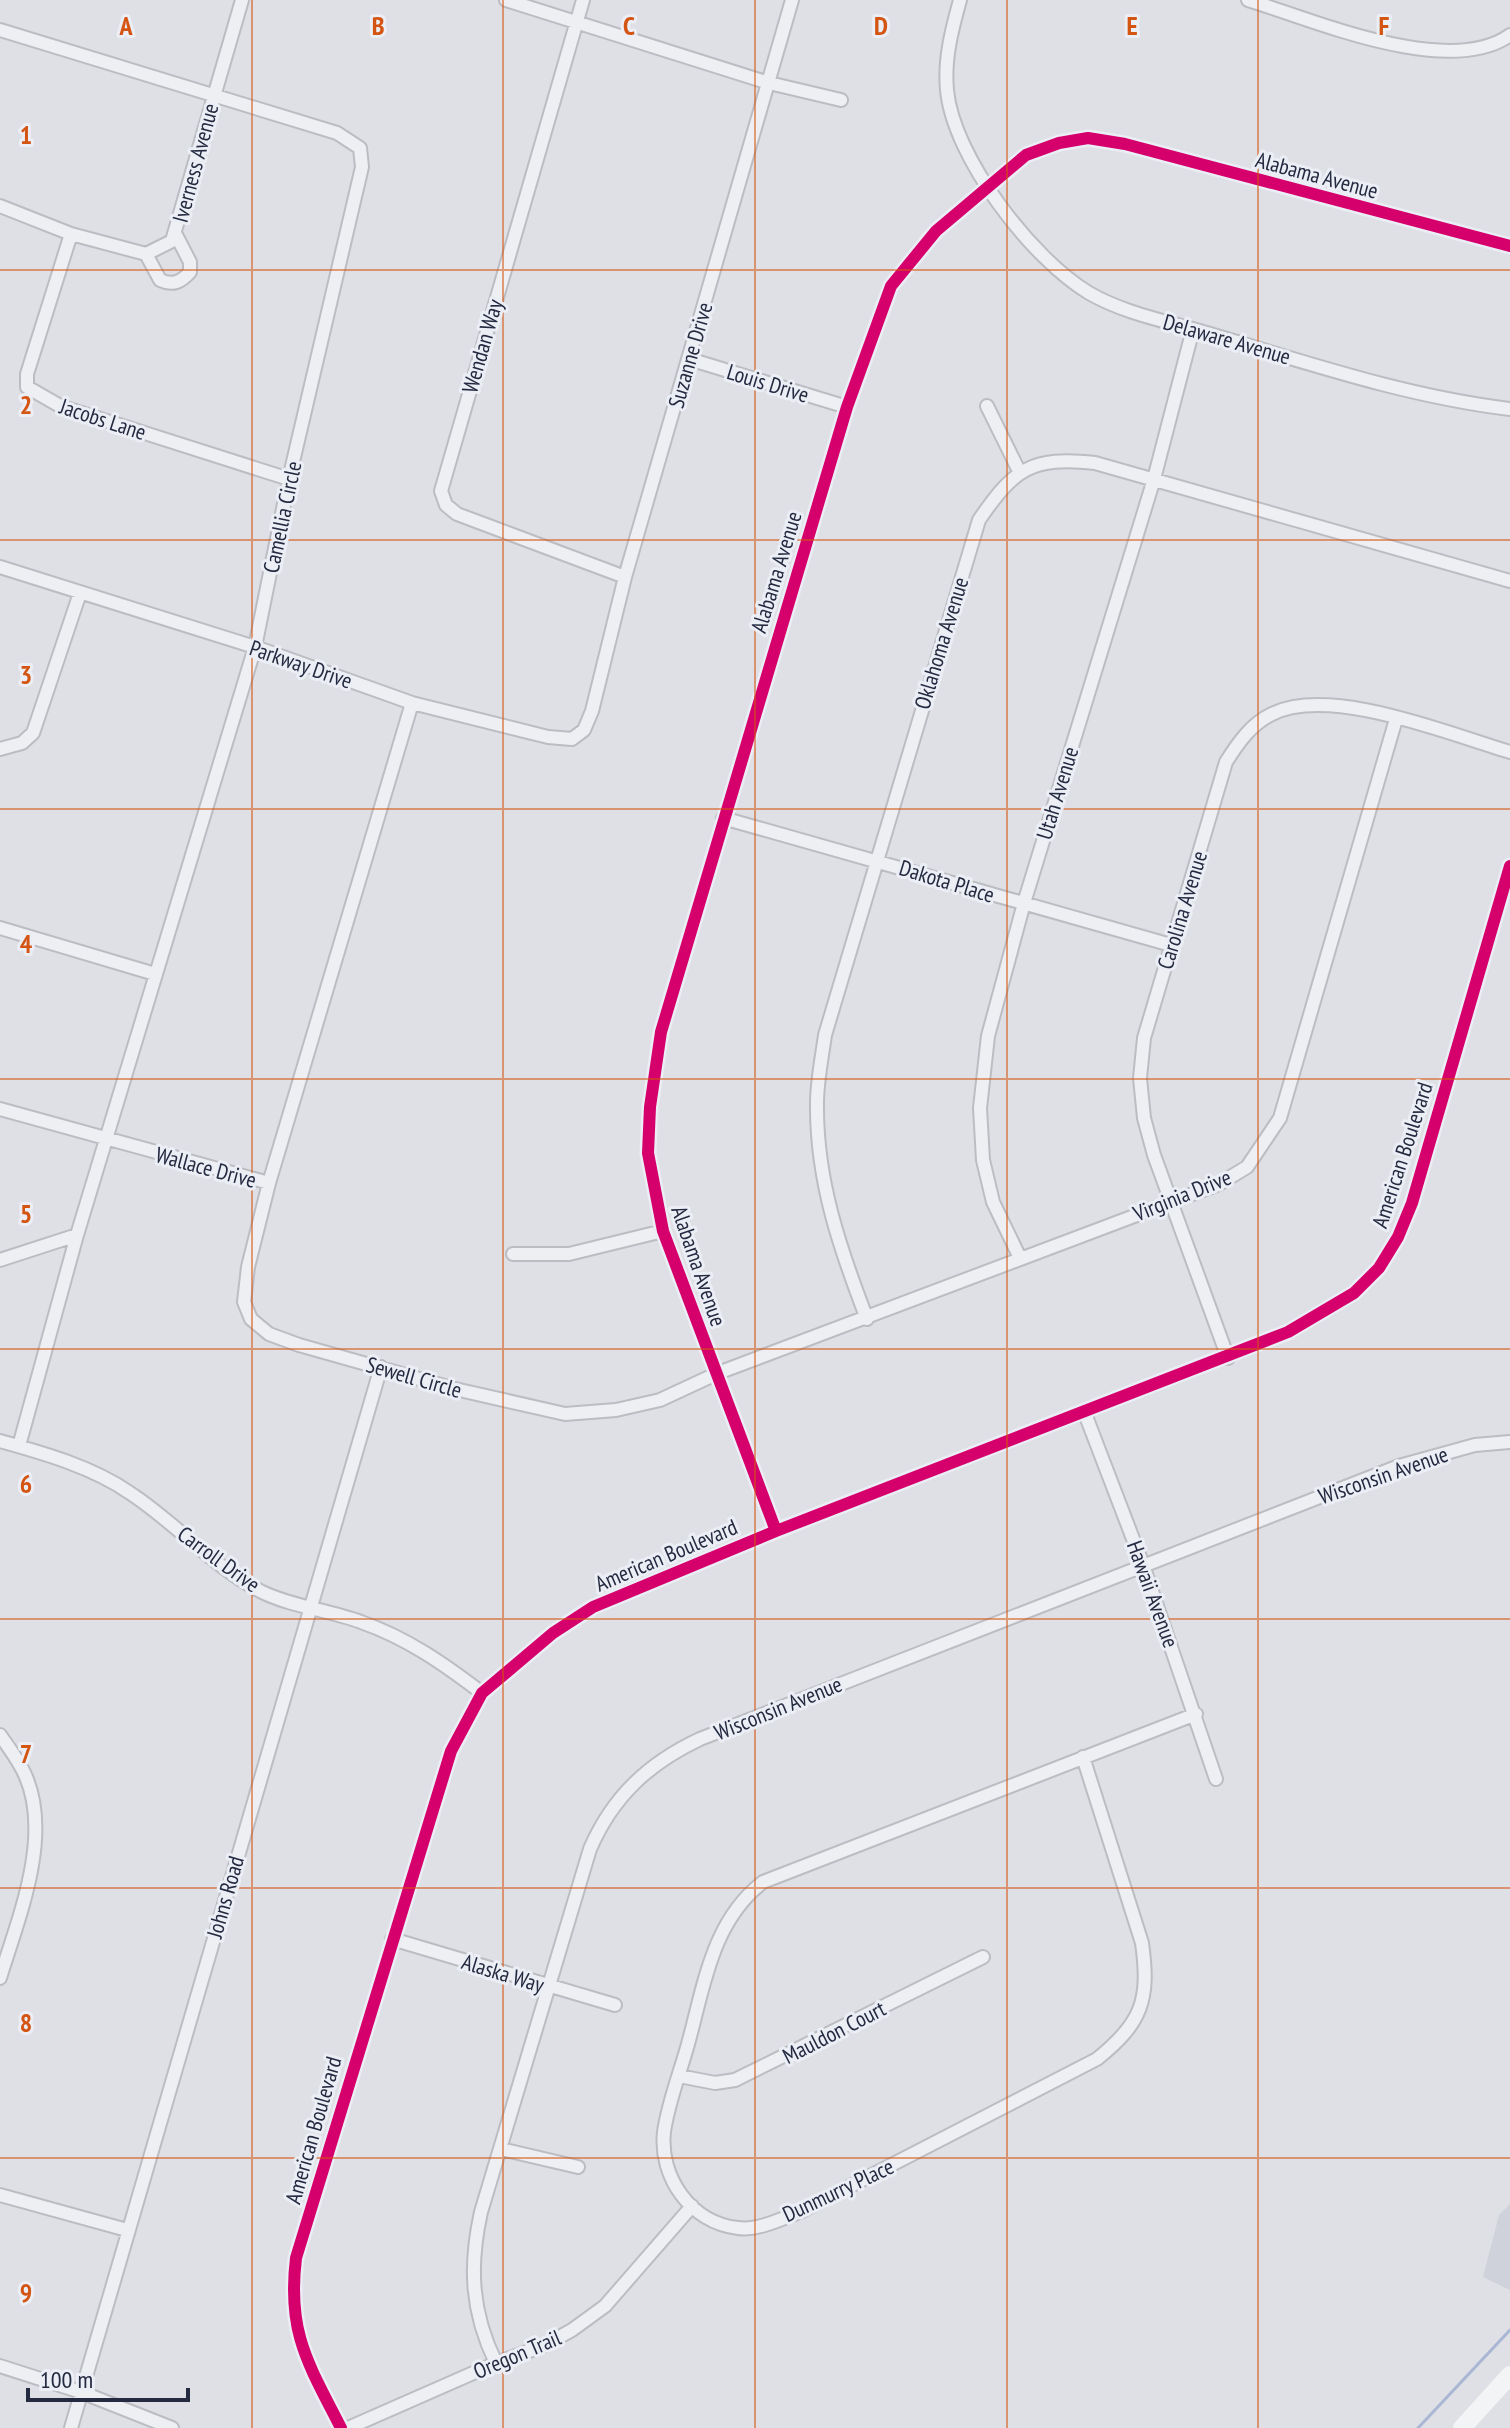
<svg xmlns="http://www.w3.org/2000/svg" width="1510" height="2428" viewBox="0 0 1510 2428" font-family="'PT Sans Narrow',sans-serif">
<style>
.built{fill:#cfd1db}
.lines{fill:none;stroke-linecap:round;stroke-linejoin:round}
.stream{stroke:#aab7d4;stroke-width:3}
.street-casing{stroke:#bcbdc3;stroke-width:16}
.street{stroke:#eeeff2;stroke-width:12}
.secondary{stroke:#f3f4f5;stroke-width:18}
.cycleway-casing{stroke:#eceef6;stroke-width:17}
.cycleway{stroke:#d6006c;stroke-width:12}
.grid{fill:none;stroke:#d45411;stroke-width:2;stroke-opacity:0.55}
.labels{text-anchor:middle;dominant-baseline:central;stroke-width:6;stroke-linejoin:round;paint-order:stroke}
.street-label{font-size:22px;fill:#242a40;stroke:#eceef6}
.grid-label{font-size:26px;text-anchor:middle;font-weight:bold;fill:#d45411;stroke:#eceef6;stroke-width:6;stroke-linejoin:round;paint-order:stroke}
</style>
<rect width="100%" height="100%" fill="#dfe0e5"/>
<!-- built -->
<path class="built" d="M1510 2204V2290L1483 2277 1499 2215Z"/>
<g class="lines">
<!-- stream -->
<path class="stream" d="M1418 2428 1510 2330"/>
<defs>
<path id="street" d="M506 0 769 83 841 100
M583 0 441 491 446 505 457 514 625 577
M960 0C952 29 944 59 947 90 953 157 1032 259 1089 293 1125 314 1171 322 1210 334 1308 363 1408 397 1510 409
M1248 0C1313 20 1449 79 1510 35
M0 30 337 133 360 148 362 167 289 479 255 647 77 1235 19 1446
M0 206 71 234 146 254 172 241 242 0
M71 234 27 374V387L60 406 289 479
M146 254 160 280C173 286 181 282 190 272V262L176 235
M689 359 847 407
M987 406 1019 471
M0 567 255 647 412 703 548 737 572 739 584 730 592 711 625 577 792 0
M412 703 269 1183 248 1267 244 1302 251 1319 269 1334 299 1345 455 1389 565 1414 616 1410 660 1400 718 1373 1219 1184 1247 1167 1280 1118 1396 719
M0 749 22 743 33 733 80 593
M723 818 1171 945
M0 928 155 974
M0 1109 269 1183
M513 1254H569L663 1231
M1020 1258 993 1202 983 1160 980 1108 988 1036 1024 903 1154 479 1193 329
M0 1260 77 1235
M867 1319C840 1249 816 1180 817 1103 817 1081 822 1057 825 1035L979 520C1014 469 1031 456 1095 463L1510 581
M1228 1358 1154 1155 1144 1118 1140 1078 1144 1038 1226 762C1238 743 1251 724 1272 714 1330 685 1449 734 1510 752
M1084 1411 1143 1565 1216 1779
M0 1441C43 1453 93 1467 130 1493 176 1523 213 1567 262 1592 293 1607 329 1610 361 1622 407 1638 444 1664 482 1693
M776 1531 663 1231 648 1153 650 1107 661 1032 847 407 891 286 936 231 1026 155 1059 143 1088 138 1125 144 1510 246
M0 1735C9 1748 20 1762 26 1777 52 1838 18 1919 0 1978
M1083 1757 1142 1943C1150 2000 1142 2023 1097 2059L802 2211C783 2218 758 2231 738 2228 691 2223 659 2177 664 2132 668 2103 680 2073 688 2044 704 1986 712 1921 763 1882L1196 1714
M392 1939 615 2005
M679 2076 715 2083 735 2080 983 1957
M501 2149 578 2167
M0 2195 127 2230
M496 2363C471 2312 469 2266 481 2212L590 1849C613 1796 649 1763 700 1739L1399 1466 1475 1445 1510 1442
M0 2366 81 2392 172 2428
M71 2428 381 1367
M341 2428C308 2363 287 2333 296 2258L451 1751 482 1693 553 1633 593 1607 776 1531 1288 1332 1354 1293 1379 1268 1398 1237 1412 1203 1510 866
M348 2428 496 2363 543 2346 572 2330 605 2306 692 2206"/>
</defs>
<!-- street casing -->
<use href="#street" class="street-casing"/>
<!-- street -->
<use href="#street" class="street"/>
<!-- secondary -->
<path class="secondary" d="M1462 2428 1510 2375"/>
<defs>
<path id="cycleway" d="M776 1531 663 1231 648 1153 650 1107 661 1032 847 407 891 286 936 231 1026 155 1059 143 1088 138 1125 144 1510 246
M341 2428C308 2363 287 2333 296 2258L451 1751 482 1693 553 1633 593 1607 776 1531 1288 1332 1354 1293 1379 1268 1398 1237 1412 1203 1510 866"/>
</defs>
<!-- cycleway casing -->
<use href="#cycleway" class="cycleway-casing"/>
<!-- cycleway -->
<use href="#cycleway" class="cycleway"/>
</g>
<!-- grid -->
<path class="grid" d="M252 0V2428M503 0V2428M755 0V2428M1007 0V2428M1258 0V2428M0 270H1510M0 540H1510M0 809H1510M0 1079H1510M0 1349H1510M0 1619H1510M0 1888H1510M0 2158H1510"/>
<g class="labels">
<!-- street labels -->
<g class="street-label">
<text transform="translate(195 163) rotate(-75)">Iverness Avenue</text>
<text transform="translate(1317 175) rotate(15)">Alabama Avenue</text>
<text transform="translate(1227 339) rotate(16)">Delaware Avenue</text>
<text transform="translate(482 346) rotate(-74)">Wendan Way</text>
<text transform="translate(690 355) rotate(-74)">Suzanne Drive</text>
<text transform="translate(768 383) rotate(17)">Louis Drive</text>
<text transform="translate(103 419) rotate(18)">Jacobs Lane</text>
<text transform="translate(282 517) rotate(-78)">Camellia Circle</text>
<text transform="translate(776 572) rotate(-73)">Alabama Avenue</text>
<text transform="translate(941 643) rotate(-73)">Oklahoma Avenue</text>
<text transform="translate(301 664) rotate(19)">Parkway Drive</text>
<text transform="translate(1057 793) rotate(-73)">Utah Avenue</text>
<text transform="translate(947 881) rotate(17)">Dakota Place</text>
<text transform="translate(1182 910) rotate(-73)">Carolina Avenue</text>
<text transform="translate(1402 1155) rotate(-72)">American Boulevard</text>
<text transform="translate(206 1167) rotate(15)">Wallace Drive</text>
<text transform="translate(1182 1195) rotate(-22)">Virginia Drive</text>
<text transform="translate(699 1266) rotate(71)">Alabama Avenue</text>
<text transform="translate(414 1377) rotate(16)">Sewell Circle</text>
<text transform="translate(1383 1475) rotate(-19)">Wisconsin Avenue</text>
<text transform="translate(666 1555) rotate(-23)">American Boulevard</text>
<text transform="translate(219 1559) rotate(36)">Carroll Drive</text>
<text transform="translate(1153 1594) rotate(70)">Hawaii Avenue</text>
<text transform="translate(778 1708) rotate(-22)">Wisconsin Avenue</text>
<text transform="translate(225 1897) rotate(-74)">Johns Road</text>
<text transform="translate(503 1973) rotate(17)">Alaska Way</text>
<text transform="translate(834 2032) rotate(-27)">Mauldon Court</text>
<text transform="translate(313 2130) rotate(-74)">American Boulevard</text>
<text transform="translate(838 2190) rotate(-25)">Dunmurry Place</text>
<text transform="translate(517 2354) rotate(-23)">Oregon Trail</text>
</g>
</g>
<g class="grid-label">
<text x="126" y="35">A</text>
<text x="378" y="35">B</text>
<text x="629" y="35">C</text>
<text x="881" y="35">D</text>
<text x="1132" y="35">E</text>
<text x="1384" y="35">F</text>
<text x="26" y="144">1</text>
<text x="26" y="414">2</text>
<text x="26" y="684">3</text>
<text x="26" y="953">4</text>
<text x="26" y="1223">5</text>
<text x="26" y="1493">6</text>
<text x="26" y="1763">7</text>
<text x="26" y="2032">8</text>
<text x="26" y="2302">9</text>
</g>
<!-- scale -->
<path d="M28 2388v12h160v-12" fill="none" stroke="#242a40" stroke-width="4"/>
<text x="40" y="2388" font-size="24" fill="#242a40" stroke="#eceef6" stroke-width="6" paint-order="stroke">100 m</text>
</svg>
